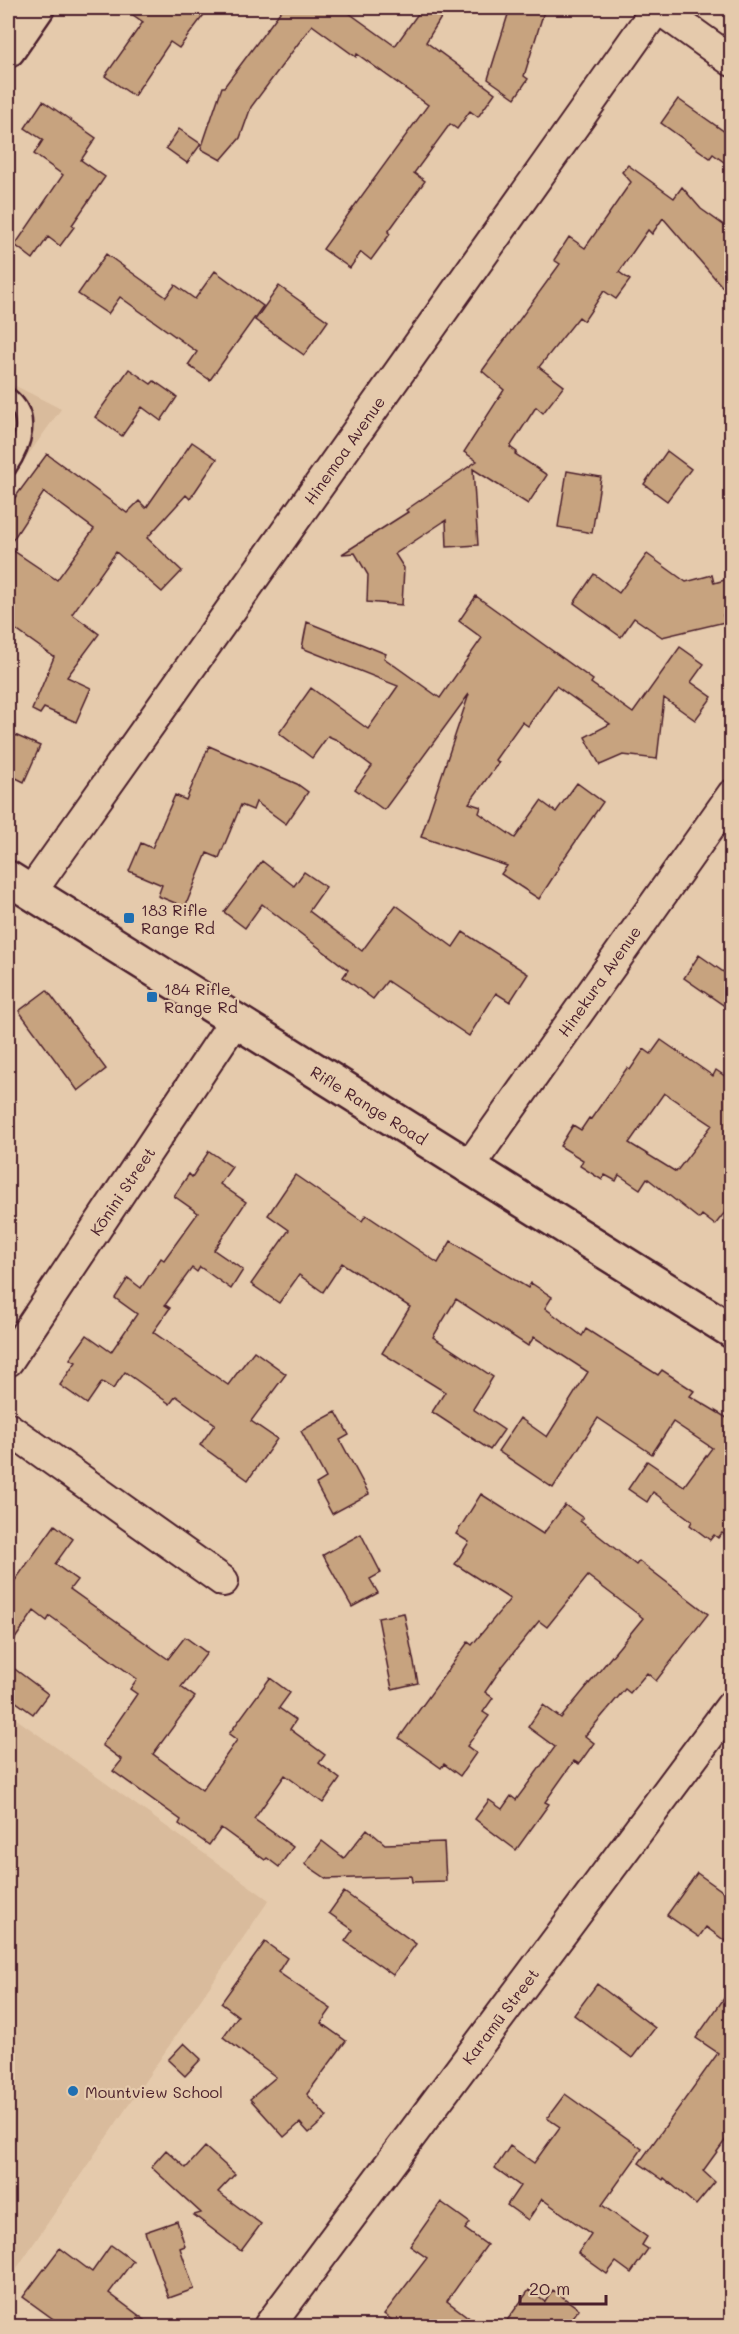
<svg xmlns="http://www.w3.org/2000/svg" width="739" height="2334" viewBox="0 0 739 2334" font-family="Mali,sans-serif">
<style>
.built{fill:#d9bb9c}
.building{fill:#c7a37f;stroke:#4a1f2b;stroke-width:1.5;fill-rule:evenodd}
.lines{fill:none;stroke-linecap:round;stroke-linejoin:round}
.service-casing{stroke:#4a1f2b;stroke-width:20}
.minor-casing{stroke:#4a1f2b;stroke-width:34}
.tertiary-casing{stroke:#4a1f2b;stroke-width:38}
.service{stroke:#e5caac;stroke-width:15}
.minor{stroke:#e5caac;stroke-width:30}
.tertiary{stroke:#e5caac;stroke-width:33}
.poi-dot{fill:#1f6fb2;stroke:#e5caac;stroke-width:2}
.labels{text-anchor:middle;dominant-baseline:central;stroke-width:4.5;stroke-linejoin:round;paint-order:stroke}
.street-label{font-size:16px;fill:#4a1f2b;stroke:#e5caac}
.poi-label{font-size:16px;fill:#4a1f2b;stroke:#e5caac;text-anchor:start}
</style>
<rect width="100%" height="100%" fill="#e5caac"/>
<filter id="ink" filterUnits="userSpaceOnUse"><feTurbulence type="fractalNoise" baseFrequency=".0167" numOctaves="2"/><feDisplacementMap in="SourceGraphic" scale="12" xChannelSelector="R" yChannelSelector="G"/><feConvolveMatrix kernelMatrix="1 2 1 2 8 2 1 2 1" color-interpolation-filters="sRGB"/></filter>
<g filter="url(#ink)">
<!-- built -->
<path class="built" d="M8 382 61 409 8 483Z
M8 1713 269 1900 8 2281Z"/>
<!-- building -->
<path class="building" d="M123 8H209L179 48 170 42 134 96 105 76 143 22Z
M283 8H342L395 46 422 8H447L426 42 495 93 478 117 470 111 457 129 450 124 414 173 425 181 388 232 390 234 371 260 361 252 350 268 323 249 428 105 357 54 356 57 312 25 251 107 240 138 221 160 201 149 222 87H224Z
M510 8H545L524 76 528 79 515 98 488 79Z
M678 99 732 137V168L713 154 710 158 661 123Z
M43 101 96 138 81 160 105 177 72 225 74 227 60 246 48 237 33 259 15 245 63 175 34 154 43 140 25 128Z
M179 129 201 144 187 163 166 148Z
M628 165 674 198 682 187 701 209 732 231V298L663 218 652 234 648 230 619 272 630 280 616 299 604 291 584 321 579 317 539 367 564 386 543 413 536 407 510 447 517 452 515 454 547 475 528 504 473 469 478 545 447 547 446 520 395 554 404 568 402 605 367 602 368 575 355 553 342 554 408 512 406 510 477 461 464 452 504 390 482 371 560 264 554 260 569 237 585 248 631 182 622 172Z
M106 254 166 297 175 285 195 299 215 271 263 306 210 380 188 365 197 352 120 297 108 314 78 294Z
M279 286 328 321 304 355 255 320Z
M129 369 151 384 154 381 177 397 161 421 142 407 122 436 95 417Z
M192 442 217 459 190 499 186 495 147 538 182 571 162 592 116 552 72 614 99 634 67 677 91 688 76 722 44 708 40 714 32 710 54 657 8 624V507L47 454 127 513 139 501 146 508ZM44 492 94 529 57 580 8 547Z
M667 451 691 469 667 501 644 484Z
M567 471 601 477 592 533 558 527Z
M647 554 686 582 712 575 714 583 732 578V613L723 615 725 622 662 637 634 618 621 637 574 603 594 574 619 593Z
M476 596 593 680 591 683 633 713 680 647 704 664 691 682 712 697 695 720 664 698 657 759 623 755 600 765 585 737 610 724 556 686 528 726 522 722 495 760 499 762 469 803 481 807 479 813 515 838 541 801 556 812 577 783 603 802 558 867 559 868 539 899 501 874 507 866 421 837 469 694 384 810 355 789 372 766 337 740 328 736 312 758 279 733 311 688 368 729 398 686 302 648 307 622 386 654 384 658 440 698 482 638 459 621Z
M8 732 40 746 24 782 8 774Z
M209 746 297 784 308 792 286 824 256 802 253 810 241 805 219 858 207 853 185 907 158 896 162 885 129 871 141 843 152 848 175 795 186 800Z
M262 861 294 886 304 872 326 887 309 911 362 951 396 905 453 947 463 932 528 974 510 1002 496 993 469 1036 387 981 373 999 343 977 348 970 262 904 245 928 224 912Z
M699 955 732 978V1011L684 978Z
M47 990 106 1069 78 1091 19 1011Z
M661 1040 713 1076 716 1070 732 1081V1203L715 1225 702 1215 699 1219 647 1178 640 1189 619 1175 616 1181 605 1175 602 1180 580 1166 583 1160 560 1146 573 1125 581 1130 589 1118 591 1119 627 1068 630 1070 644 1049 651 1054ZM664 1093 712 1125 676 1172 629 1143Z
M209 1151 232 1167 220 1184 246 1202 214 1250 243 1270 231 1289 200 1267 197 1272 192 1268 165 1305 170 1308 153 1332 228 1385 254 1351 286 1374 251 1421 277 1439 248 1480 200 1445 215 1424 176 1396 170 1404 125 1372 113 1389 102 1382 87 1404 60 1385 76 1362 70 1359 87 1335 111 1352 137 1314 115 1298 128 1278 141 1288 161 1258 164 1260 198 1213 174 1196 189 1174 192 1177Z
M295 1175 362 1221 366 1215 438 1263 451 1241 528 1288 531 1283 552 1297 545 1308 582 1336 586 1329 658 1375 662 1370 694 1391 690 1396 732 1421V1540L722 1533 718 1538 714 1535 710 1540 690 1525 692 1521 653 1492 647 1502 628 1489 647 1461 684 1486 712 1448 673 1422 652 1454 598 1418 553 1488 498 1451 520 1418 547 1437 588 1372 534 1337 528 1346 456 1299 433 1337 493 1377 473 1409 504 1430 490 1450 432 1412 445 1392 382 1353 410 1307 342 1263 323 1292 299 1275 279 1303 251 1284 289 1230 268 1215Z
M336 1412 349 1435 340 1440 369 1494 332 1514 316 1484 326 1478 301 1431Z
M481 1494 543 1534 565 1505 583 1518 580 1521 636 1565 639 1561 708 1614 656 1681 647 1673 630 1693 625 1689 585 1736 594 1743 579 1764 574 1761 545 1802 549 1804 516 1850 475 1819 489 1800 502 1809 511 1796 516 1800 555 1747 528 1727 543 1705 561 1718 643 1618 588 1576 547 1627 539 1621 502 1667 485 1692 493 1698 483 1712 489 1716 467 1746 476 1753 460 1776 444 1764 441 1768 399 1738 468 1642 472 1645 510 1599 455 1564 469 1542 456 1534Z
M55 1525 73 1539 55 1564 77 1580 70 1589 168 1659 185 1637 207 1653 181 1687 195 1697 153 1754 202 1790 237 1740 229 1734 270 1678 290 1693 279 1708 296 1720 290 1729 325 1755 319 1763 340 1779 323 1803 285 1775 254 1819 293 1847 279 1867 267 1858 265 1860 221 1828 209 1845 179 1824 181 1820 113 1771 122 1760 102 1745 137 1694 130 1689 137 1679 50 1616 47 1621 34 1611 8 1649V1590Z
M361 1534 381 1573 370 1579 378 1593 352 1607 323 1555Z
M404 1613 418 1683 392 1689 378 1618Z
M8 1664 48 1694 33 1714 8 1696Z
M367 1829 385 1844 444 1842 446 1881 412 1882 411 1876 327 1879 305 1864 322 1841 344 1858Z
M697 1873 732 1898V1946L706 1927 699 1937 667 1915Z
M344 1892 416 1944 393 1975 345 1941 353 1930 329 1913Z
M265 1942 287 1958 278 1972 331 2009 321 2023 346 2041 307 2094 327 2117 309 2133 300 2123 284 2137 250 2099 276 2077 223 2037 238 2016 221 2003Z
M597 1984 655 2028 632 2058 574 2015Z
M732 1987V2131L703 2171 715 2182 696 2205 664 2178 663 2180 639 2163 718 2053 696 2038Z
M184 2043 201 2059 185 2076 168 2060Z
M565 2094 642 2149 602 2205 647 2237 642 2245 648 2249 631 2273 616 2262 607 2274 578 2253 591 2234 542 2199 528 2220 507 2205 520 2186 495 2168 510 2146 534 2163 560 2127 547 2118Z
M205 2147 235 2174 218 2192 261 2224 241 2251 194 2215 201 2213 151 2167 166 2150 186 2168Z
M441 2202 470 2223 465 2229 487 2245 447 2301 480 2326H400L384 2314 427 2258 410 2246Z
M177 2221 185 2246 180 2248 194 2289 169 2298 145 2232Z
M111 2245 133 2261 109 2293 153 2326H63L23 2297 60 2248 92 2272Z
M529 2290 545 2302 553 2290 579 2309 571 2320 580 2326H503Z"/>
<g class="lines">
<defs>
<path id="service" d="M8 396C34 415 23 446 8 468"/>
<path id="minor" d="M658 8 732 61
M31 892 657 8
M468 1168 732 795
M8 1361 235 1020
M8 1428 223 1581
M269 2326 732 1705"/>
<path id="tertiary" d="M8 50 37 8
M8 878 732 1331"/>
</defs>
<!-- service casing -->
<use href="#service" class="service-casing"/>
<!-- minor casing -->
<use href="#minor" class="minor-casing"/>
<!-- tertiary casing -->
<use href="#tertiary" class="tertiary-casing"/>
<!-- service -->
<use href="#service" class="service"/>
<!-- minor -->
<use href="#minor" class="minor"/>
<!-- tertiary -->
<use href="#tertiary" class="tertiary"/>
</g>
</g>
<!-- markers -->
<g class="poi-dot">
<rect x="123" y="912" width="12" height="12" rx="3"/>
<rect x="146" y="991" width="12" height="12" rx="3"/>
<circle cx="73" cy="2091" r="6"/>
</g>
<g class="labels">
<!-- street labels -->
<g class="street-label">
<text transform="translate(344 450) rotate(-55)">Hinemoa Avenue</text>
<text transform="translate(599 981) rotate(-55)">Hinekura Avenue</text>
<text transform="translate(369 1105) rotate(32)">Rifle Range Road</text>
<text transform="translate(122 1191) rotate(-56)">Kōnini Street</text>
<text transform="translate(500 2016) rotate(-53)">Karamū Street</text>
</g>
<!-- poi labels -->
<g class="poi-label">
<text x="141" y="909">183 Rifle<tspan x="141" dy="18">Range Rd</tspan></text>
<text x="164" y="988">184 Rifle<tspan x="164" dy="18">Range Rd</tspan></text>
<text x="85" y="2091">Mountview School</text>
</g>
</g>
<!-- margin -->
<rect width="739" height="2334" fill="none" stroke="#e5caac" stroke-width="30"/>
<rect x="15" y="15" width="709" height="2304" fill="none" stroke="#4a1f2b" stroke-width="2" filter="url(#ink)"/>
<!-- scale -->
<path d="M520 2295v9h86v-9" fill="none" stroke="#4a1f2b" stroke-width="3"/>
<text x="529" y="2295" font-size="18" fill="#4a1f2b" stroke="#e5caac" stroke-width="4.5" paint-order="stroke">20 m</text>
</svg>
